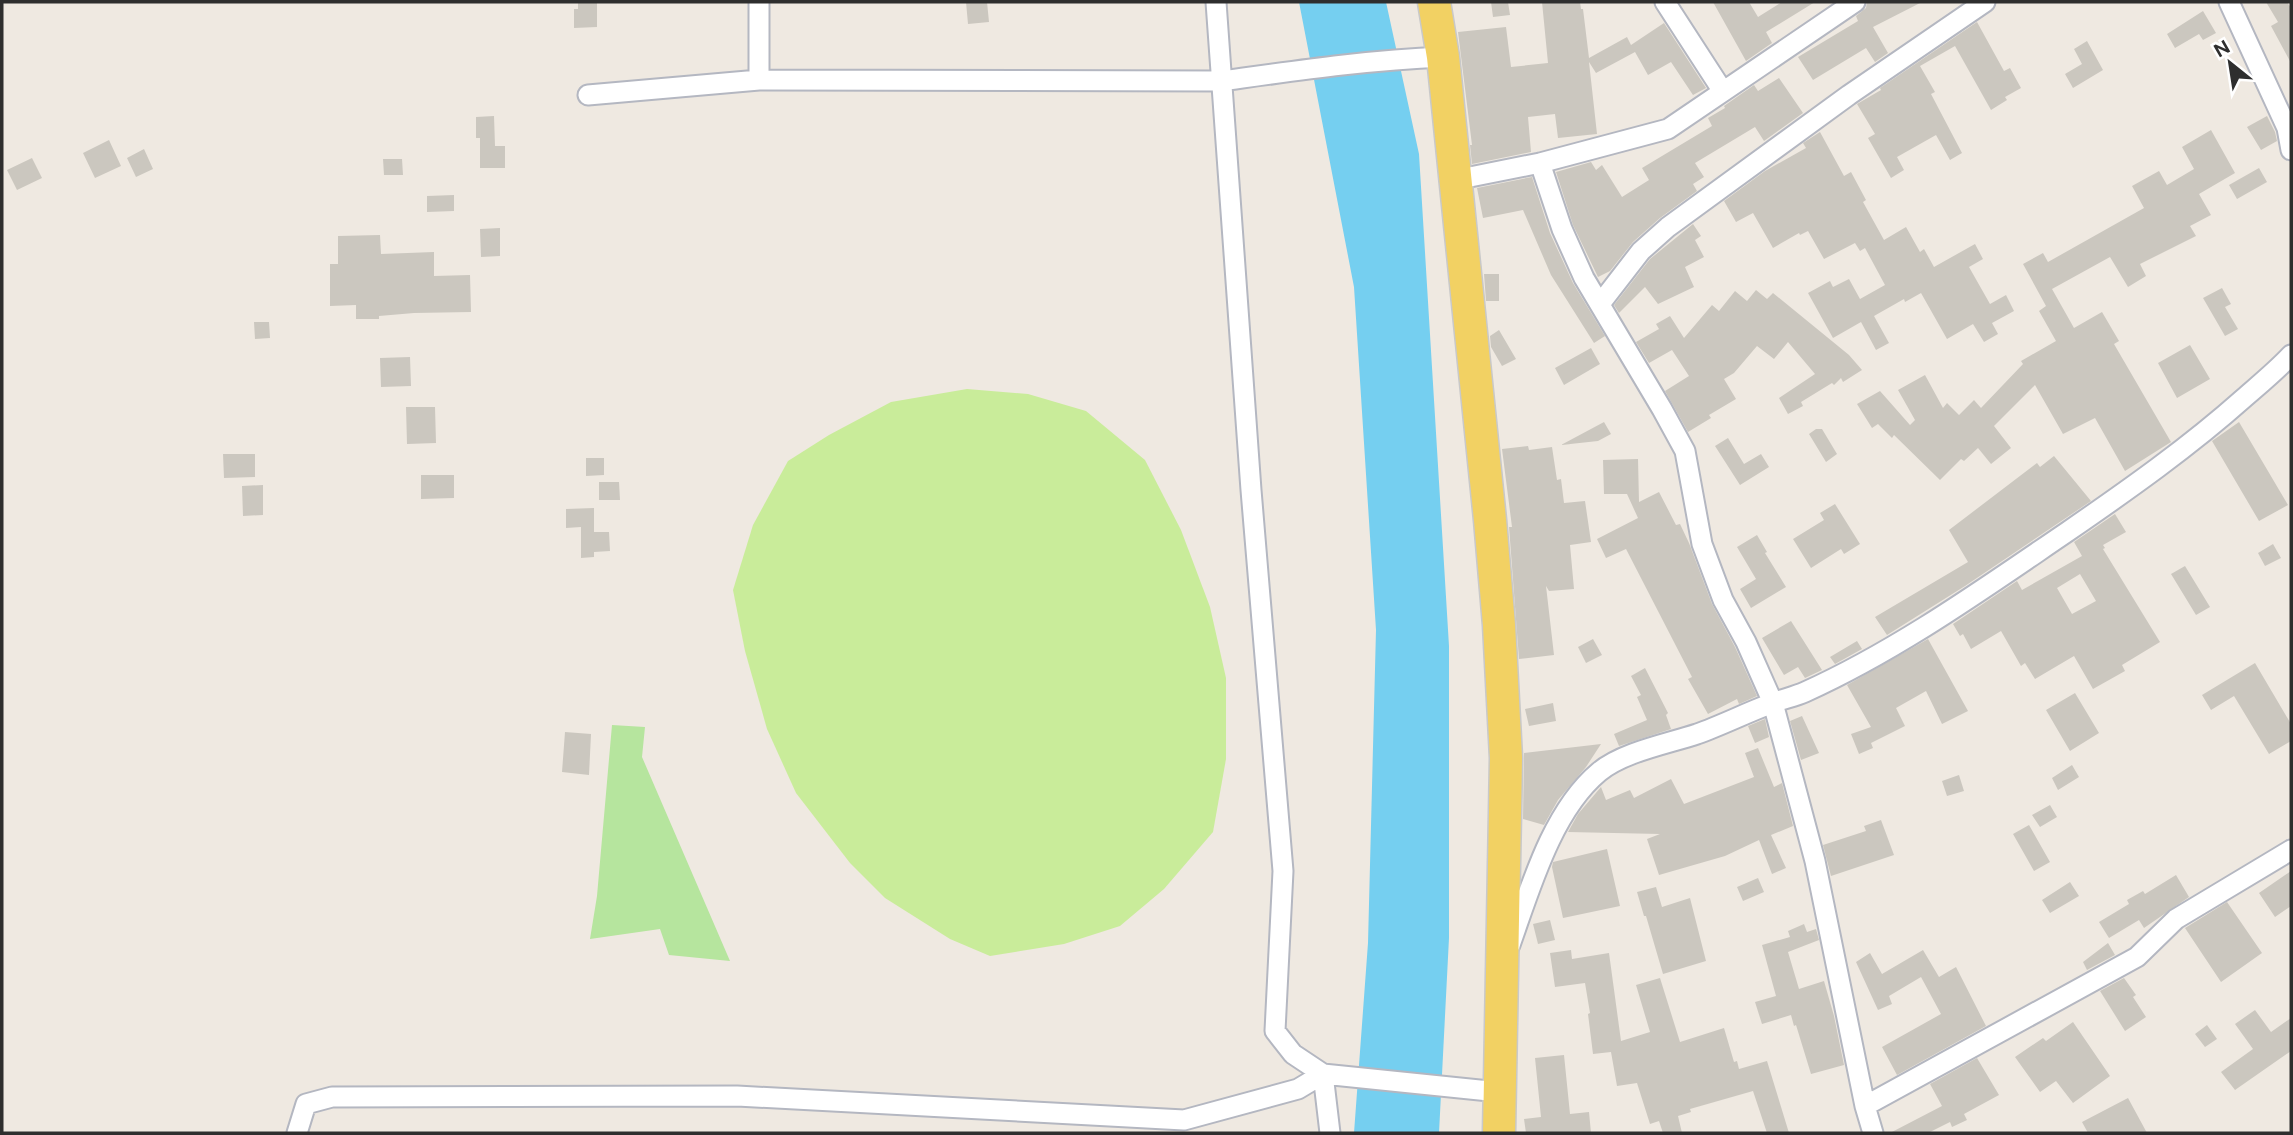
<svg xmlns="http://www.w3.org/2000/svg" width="2293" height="1135" viewBox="0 0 2293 1135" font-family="Figtree,sans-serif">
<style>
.park{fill:#b6e59e}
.pitch{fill:#c9ec9a}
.water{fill:#75cff0}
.building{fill:#cbc7bf;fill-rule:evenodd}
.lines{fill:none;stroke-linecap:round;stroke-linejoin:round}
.street-casing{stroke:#b4b7c1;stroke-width:23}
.primary-casing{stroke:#c9c9c9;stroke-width:35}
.street{stroke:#fff;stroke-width:19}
.primary{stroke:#f2d163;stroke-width:32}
</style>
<rect width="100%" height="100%" fill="#efe9e1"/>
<!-- park -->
<path class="park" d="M612 725 645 727 642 757 730 961 669 955 660 929 590 939 597 896Z"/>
<!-- pitch -->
<path class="pitch" d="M967 389 1028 394 1086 411 1145 460 1181 530 1210 607 1226 678V759L1213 832 1164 889 1120 926 1064 944 990 956 950 939 885 898 850 863 796 793 767 729 745 651 733 590 753 525 788 461 829 435 891 402Z"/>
<!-- water -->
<path class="water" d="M1299 2H1386L1419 154 1449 646V938L1439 1133H1354L1368 943 1376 630 1354 287Z"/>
<!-- building -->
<path class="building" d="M578 2H597V27L574 28V9H578Z
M966 2H987L989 22 968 24Z
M1491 2H1508L1510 15 1493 17Z
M1542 2H1580L1581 9H1583L1589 58 1627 37 1631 45 1664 23 1706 88 1693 95 1671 62 1648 75 1635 52 1596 73 1589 62 1597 134 1558 138 1555 114 1528 117 1531 152 1472 164 1470 145H1472L1458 32 1506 27 1511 67 1548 63Z
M1713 2H1749L1758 17 1782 2H1815L1766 32 1772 43 1746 61Z
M1867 2H1922L1873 27 1888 53 1875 62 1866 48 1813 80 1798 57 1858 21 1856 16 1866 8Z
M2266 2H2287L2291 8V63L2271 26 2278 22Z
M2203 11 2216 33 2203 40 2199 34 2175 48 2167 34Z
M1977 22 2004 71 2010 68 2021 88 2005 97 2007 100 1991 110 1955 46 1920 66 1935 92 1931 94 1962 153 1950 160 1936 135 1897 157 1904 170 1891 178 1868 138 1875 134 1857 104 1881 90 1880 88Z
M2087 41 2103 70 2073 88 2065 74 2082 64 2074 49Z
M1779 78 1803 113 1764 141 1755 127 1695 163 1704 177 1693 184 1697 191 1660 218 1633 242 1610 271 1598 277 1573 225 1556 172 1591 162 1596 170 1602 165 1622 197 1649 180 1642 168 1712 126 1708 118 1725 108 1724 106 1754 85 1758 91Z
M494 116 495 146H505V168H480V138H476V117Z
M2267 116 2275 132 2277 141 2261 150 2247 127Z
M2211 130 2235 173 2199 194 2211 215 2190 226 2196 236 2140 264 2146 276 2128 287 2110 257 2052 289 2074 328 2102 312 2119 341 2114 344 2171 442 2125 471 2095 418 2063 434 2035 385 1994 426 2011 448 1991 464 1978 448 1964 461 1961 459 1940 480 1894 435 1892 438 1878 424 1872 428 1857 404 1880 391 1910 425 1915 420 1898 390 1925 375 1943 408 1947 403 1959 415 1974 400 1981 408 2023 364 2021 361 2056 341 2039 311 2046 306 2023 264 2043 253 2048 262 2144 208 2132 186 2159 171 2167 185 2194 169 2182 147Z
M1820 132 1844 176 1851 172 1866 200 1863 202 1884 240 1906 227 1920 252 1924 249 1934 267 1975 244 1983 259 1969 267 1990 304 2006 295 2014 311 1992 323 1998 334 1984 342 1973 324 1947 339 1921 293 1905 302 1904 299 1874 316 1889 343 1876 350 1861 322 1833 338 1808 293 1830 281 1833 287 1849 279 1860 299 1885 285 1865 248 1860 251 1855 243 1824 259 1808 231 1800 235 1799 233 1773 248 1753 213 1736 222 1724 201 1765 171 1806 148 1803 143Z
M109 140 121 166 95 178 83 153Z
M144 149 153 169 136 177 127 158Z
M32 158 42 178 17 190 7 170Z
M383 159H402L403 175H384Z
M2259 168 2267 182 2237 199 2229 185Z
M1532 177 1550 233 1573 283 1605 336 1594 343 1551 275 1523 210 1483 218 1477 188Z
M454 195V211L427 212V196Z
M1693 224 1701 236 1695 240 1704 257 1685 267 1694 287 1658 304 1645 287 1619 313 1614 305 1650 259Z
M500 228V256L481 257 480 229Z
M380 235 381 254 434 252V276L470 275 471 312 414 313 379 316V319H356V305L330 306V264H338V236Z
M1484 274H1499V301H1486Z
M2222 288 2231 304 2225 307 2238 329 2225 336 2203 298Z
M1756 290 1767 299 1773 293 1849 355 1862 370 1843 382 1841 378 1834 385 1832 383 1801 402 1803 406 1788 414 1779 398 1815 374 1788 342 1774 359 1757 346 1734 373 1724 379 1736 399 1709 415 1711 418 1688 432 1665 391 1689 376 1672 350 1649 363 1636 342 1659 329 1656 324 1670 316 1684 338 1712 305 1719 311 1735 291 1747 301Z
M254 322H269L270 338 255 339Z
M1499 330 1516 359 1502 366 1491 347 1490 336Z
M2190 345 2210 379 2177 398 2158 363Z
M1591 348 1600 364 1564 385 1555 368Z
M410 357 411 386 381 387 380 358Z
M406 407H435L436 443 407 444Z
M1604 422 1611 434 1598 441 1561 445Z
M2239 422 2288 505 2259 521 2212 441Z
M1816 429H1822L1837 454 1826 462 1809 434Z
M1728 438 1744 464 1761 454 1769 467 1740 485 1715 446Z
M1528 446 1529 450 1552 447 1557 480 1561 479 1564 503 1585 501 1591 542 1570 545 1574 589 1549 591 1546 586 1554 655 1519 659 1509 527H1512L1502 449Z
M223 454H255V477L224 478Z
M2054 456 2091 501 1965 586 1887 635 1875 617 1968 562 1949 530 2037 463 2040 467Z
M586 458H604V475L586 476Z
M1638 459 1639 502 1659 492 1676 525 1680 524 1689 543 1712 604 1735 647 1757 696 1739 704 1737 699 1708 714 1688 679 1692 677 1626 549 1606 558 1597 539 1638 518 1627 494H1604L1603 460Z
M421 475H454V498L421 499Z
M599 482H619L620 500H599Z
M263 485V515L243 516 242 486Z
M1835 504 1860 544 1844 554 1841 549 1811 568 1793 539 1824 520 1820 513Z
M594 508V532H609L610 551 594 552V557L581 558V527L566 528V509Z
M2115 514 2126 532 2103 545 2105 548 2103 549 2160 642 2122 665 2125 671 2093 689 2074 656 2035 679 2025 663 2021 666 2001 631 1971 649 1963 634 1960 636 1953 624 2017 581 2022 590 2082 556 2074 542ZM2080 574 2096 601 2072 614 2057 588Z
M1757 535 1767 552 1765 553 1786 587 1751 608 1740 589 1756 579 1737 547Z
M2273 544 2281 558 2265 566 2258 553Z
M2185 566 2210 607 2196 615 2171 574Z
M1791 621 1822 670 1805 678 1798 667 1784 675 1762 638Z
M1593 639 1602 655 1586 663 1578 647Z
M1928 639 1968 711 1942 724 1926 691 1896 708 1905 726 1871 743 1873 748 1859 754 1851 734 1871 727 1847 685Z
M1857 641 1862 649 1835 664 1830 657Z
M2255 663 2291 724V741L2269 754 2234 696 2211 710 2202 695Z
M1645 668 1668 713 1666 715 1671 729 1619 746 1614 734 1647 720 1637 697 1641 695 1631 676Z
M2075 693 2099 733 2070 751 2046 710Z
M1553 703 1556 721 1529 726 1525 709Z
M1802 716 1819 753 1801 760 1790 721Z
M1765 719 1769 737 1755 743 1748 726Z
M565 732 591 734 589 775 562 772Z
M1601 744 1586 767 1558 800 1544 825 1523 819 1524 753Z
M1758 748 1774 787 1782 783 1793 826 1771 835 1786 868 1772 874 1759 840 1725 856 1659 875 1647 839 1660 834 1568 832 1578 814 1601 787 1606 800 1630 790 1634 798 1671 779 1684 804 1754 777 1745 753Z
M2072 765 2079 777 2058 790 2052 778Z
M1959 775 1964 791 1947 796 1942 781Z
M2050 805 2057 817 2040 827 2032 815Z
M1881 820 1894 855 1831 876 1823 845 1866 831 1864 826Z
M2029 825 2050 862 2034 871 2013 834Z
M1607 849 1620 906 1563 918 1552 867 1553 862Z
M2291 871V906L2275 917 2259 893Z
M2176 875 2189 897 2144 928 2139 920 2109 938 2099 922 2129 904 2127 900 2143 891 2145 894Z
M1758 878 1764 892 1743 901 1737 887Z
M2070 882 2079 896 2050 913 2042 900Z
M1656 887 1662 907 1690 898 1706 961 1663 974 1646 916H1644L1637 892Z
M2227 902 2262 953 2221 982 2185 928Z
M1550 920 1555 940 1538 944 1533 924Z
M1804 924 1807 932 1816 929 1819 940 1788 952 1799 989 1824 981 1834 1016 1844 1065 1811 1074 1796 1025 1794 1026 1791 1015 1762 1024 1755 1002 1776 996 1762 945 1790 937 1788 931Z
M2108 943 2115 955 2087 970 2083 962Z
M1571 950 1572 959 1609 953 1621 1041 1650 1032 1636 985 1660 978 1680 1042 1724 1028 1734 1062 1737 1061 1739 1069 1767 1061 1789 1133H1767L1753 1091 1690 1109 1691 1112 1678 1116 1682 1133H1663L1659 1121 1650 1124 1637 1083 1617 1086 1611 1052 1593 1054 1588 1014 1590 1013 1585 983 1555 987 1550 953Z
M1923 950 1939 977 1956 967 1986 1026 1897 1075 1882 1047 1941 1014 1921 977 1889 996 1892 1004 1878 1010 1856 962 1870 953 1882 974Z
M2124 978 2136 995 2133 997 2146 1017 2125 1031 2100 991Z
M2255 1010 2271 1032 2291 1018V1051L2235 1090 2221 1072 2253 1049 2235 1024Z
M2073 1022 2110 1076 2073 1103 2056 1081 2040 1092 2015 1057 2043 1038 2046 1041Z
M2207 1025 2217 1039 2205 1047 2195 1034Z
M1564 1055 1570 1114 1589 1112 1591 1133H1526L1524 1119 1541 1117 1535 1058Z
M1977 1058 1999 1095 1964 1114 1967 1120 1952 1127 1950 1122 1928 1133H1890L1942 1106 1930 1084Z
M2128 1098 2147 1133H2088L2082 1122Z"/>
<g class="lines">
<defs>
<path id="street" d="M1216 2 1251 490 1283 871 1275 1031 1293 1054 1323 1074 1499 1092
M1665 2 1722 90
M2229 2 2287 128 2291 150
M759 80V2
M588 95 759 80 1221 81C1294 71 1368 60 1443 57
M1540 163 1562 229 1584 278 1662 409 1685 451 1702 544 1723 600 1746 642 1773 703 1815 861 1865 1106 1873 1133
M1455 180 1540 163 1668 129 1855 2
M1600 304 1641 251 1668 227 1849 95 1985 2
M1510 945C1530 889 1552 811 1599 772 1623 752 1667 744 1697 734 1722 725 1746 713 1770 704 1782 699 1794 697 1805 692 1898 650 1983 589 2067 532 2128 490 2189 447 2244 398 2260 384 2277 370 2291 355
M1323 1074 1330 1133
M1865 1106 2137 957 2176 919 2291 850
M297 1133 306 1104 332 1097 737 1096 1184 1120 1298 1089 1323 1074"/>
<path id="primary" d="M1434 2 1443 57 1490 520 1499 625 1506 758 1499 1133"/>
</defs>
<!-- street casing -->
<use href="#street" class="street-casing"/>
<!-- primary casing -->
<use href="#primary" class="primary-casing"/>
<!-- street -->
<use href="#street" class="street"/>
<!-- primary -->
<use href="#primary" class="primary"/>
</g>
<!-- border -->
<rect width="2293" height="1135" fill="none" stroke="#2e2e2e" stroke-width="7"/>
<!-- north arrow -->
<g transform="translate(2230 63) rotate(330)" stroke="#ffffff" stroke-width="5" paint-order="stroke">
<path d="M0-5L12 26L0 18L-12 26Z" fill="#2e2e2e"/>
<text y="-10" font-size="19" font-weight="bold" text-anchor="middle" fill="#2e2e2e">N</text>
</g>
</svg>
